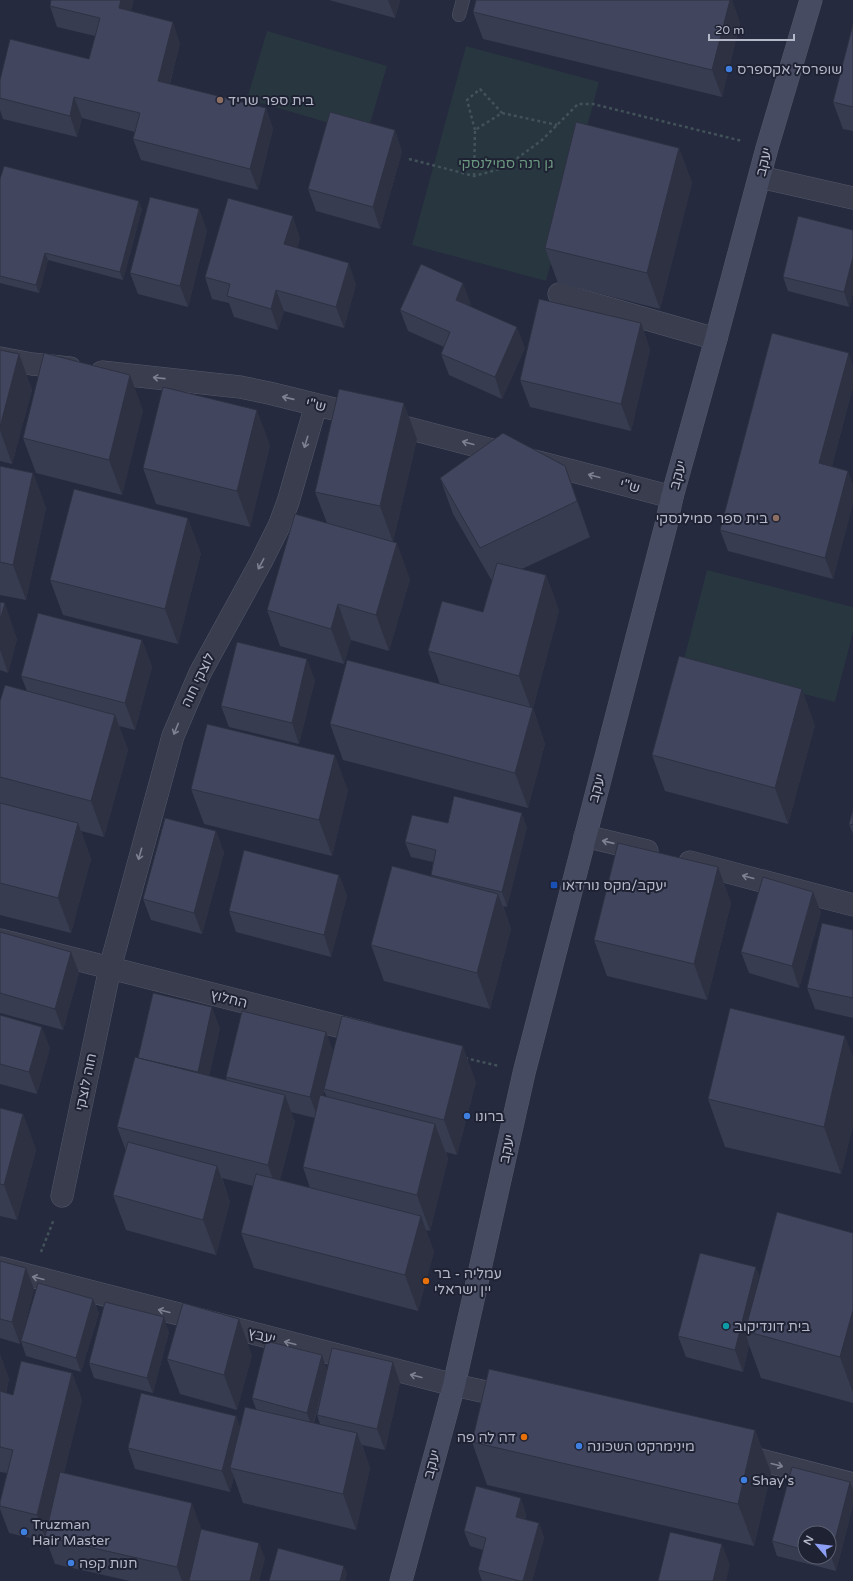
<svg xmlns="http://www.w3.org/2000/svg" width="853" height="1581" viewBox="0 0 853 1581" font-family="'Varela Round','Noto Sans Hebrew',sans-serif">
<style>
.green{fill:#27363f}
.lines{fill:none;stroke-linecap:round;stroke-linejoin:round}
.lane-casing{stroke:#545869;stroke-width:14}
.street-casing{stroke:#545869;stroke-width:23}
.secondary-casing{stroke:#545869;stroke-width:23}
.path{stroke:#425259;stroke-width:2.5;stroke-dasharray:3 3;stroke-linecap:butt}
.lane{stroke:#393d4e;stroke-width:13}
.street{stroke:#393d4e;stroke-width:22}
.secondary{stroke:#474b61;stroke-width:22}
.wall{fill:#383c51;fill-rule:evenodd}
.shaded-wall{fill:#2e3142}
.building{fill:#41465e;stroke:#2e3142}
.oneway{stroke:#7d8192}
.shop-dot{fill:#3f7fe0;stroke:#1e2233;stroke-width:1.5}
.education-dot{fill:#8d6e63;stroke:#1e2233;stroke-width:1.5}
.transit-dot{fill:#1a4fb4;stroke:#1e2233;stroke-width:1.5}
.food-dot{fill:#e8710a;stroke:#1e2233;stroke-width:1.5}
.culture-dot{fill:#0f9aa8;stroke:#1e2233;stroke-width:1.5}
.labels{text-anchor:middle;dominant-baseline:central;stroke-width:4;stroke-linejoin:round;paint-order:stroke}
.poi-label{font-size:14px;fill:#b5b8c9;stroke:#1e2233;text-anchor:start}
.street-label{font-size:14px;fill:#b5b8c9;stroke:#1e2233}
.park-label{font-size:14px;fill:#6d9981;stroke:#1e2233}
</style>
<rect width="100%" height="100%" fill="#252a3e"/>
<!-- green -->
<path class="green" d="M267 31 387 66 367 134 247 99Z
M466 46 599 82 546 281 412 245Z
M707 570 853 607V632L835 702 683 663Z"/>
<g class="lines">
<defs>
<path id="lane" d="M459 15 463 0"/>
<path id="street" d="M760 177 853 198
M559 294 716 339
M0 358 32 364 70 368
M102 372 240 387 269 393 350 413 672 497
M585 836 647 851
M690 862 853 905
M0 940 369 1034
M62 1196 110 968 173 736 200 673 261 562 279 526 288 502 316 405
M0 1268 454 1385 513 1398
M738 1454 853 1484"/>
<path id="secondary" d="M401 1581 454 1385 524 1073 666 525 672 497 716 339 767 148 811 0"/>
</defs>
<!-- lane casing -->
<use href="#lane" class="lane-casing"/>
<!-- street casing -->
<use href="#street" class="street-casing"/>
<!-- secondary casing -->
<use href="#secondary" class="secondary-casing"/>
<!-- path -->
<path class="path" d="M475 130 467 100 480 89 502 113
M409 159 474 176 504 168 542 140 578 104H593L742 141
M474 176 475 130 502 113 557 125
M465 1058 499 1066
M41 1252 54 1219"/>
<!-- lane -->
<use href="#lane" class="lane"/>
<!-- street -->
<use href="#street" class="street"/>
<!-- secondary -->
<use href="#secondary" class="secondary"/>
</g>
<!-- wall -->
<path class="wall" d="M329 0H400L395 18Z
M476 0H732L740 23 722 97 483 39 473 12Z
M50 6 131 11 180 43 170 84 266 108 273 129 258 190 141 160 133 139 135 132 82 118 77 137 3 119 0 110V80L89 59 95 36 57 27Z
M853 24V131L843 129 833 102Z
M395 130 402 152 380 229 316 211 308 189Z
M679 148 692 183 660 309 558 283 545 248Z
M0 179 142 209 123 280 48 260 39 293 0 283Z
M199 209 207 231 188 307 138 294 130 273Z
M853 230V293L849 307 788 291 783 277Z
M300 238 297 248 356 284 344 328 284 311 278 330 234 317 229 303 212 299 205 277Z
M471 304 470 306 525 348 502 399 449 375 441 354 444 347 408 331 400 310Z
M641 323 650 350 631 431 530 407 520 380Z
M0 350 19 354 32 390 12 464 0 461Z
M853 366V387L832 466 853 484V503L833 579 728 551 720 530Z
M143 410 122 495 36 473 23 438Z
M417 439 393 542 410 579 389 651 351 640 344 664 280 646 267 610 327 523 315 492Z
M270 445 250 527 156 504 143 468Z
M0 466 33 473 46 508 26 600 0 595Z
M565 466 590 537 522 569 546 575 559 611 533 708 545 744 528 808 343 760 330 724 440 684 428 651 483 612 492 581 453 514 440 478Z
M201 553 178 644 63 615 50 580Z
M0 602 17 639 8 673 0 670Z
M142 640 152 667 135 730 119 726 128 750 104 837 81 831 91 859 71 933 0 915V701L27 691 21 676Z
M315 680 299 744 229 727 221 706Z
M815 725 788 824 665 791 652 755Z
M191 789 348 790 332 856 204 824Z
M853 810V834L849 824Z
M448 823 527 827 507 907 503 906 511 929 490 1009 384 981 371 945 431 876V875L433 862 411 857 405 842Z
M216 831 224 853 202 934 151 920 143 899Z
M718 867 731 903 707 1000 607 976 594 940Z
M339 875 347 896 331 957 236 932 229 911Z
M813 892 821 913 799 988 749 973 741 952Z
M853 930V1018L815 1009 807 988Z
M0 932 71 952 79 973 63 1030 0 1013Z
M0 1015 50 1048 37 1094 0 1084Z
M220 1028 209 1076 227 1080 226 1077 326 1032 333 1052 476 1082 457 1155 446 1152 448 1159 430 1231 426 1230 434 1252 418 1311 254 1268 241 1233 253 1186 222 1178 230 1202 216 1255 126 1230 113 1195 126 1151 117 1127 138 1058ZM324 1091 327 1097 323 1096ZM291 1112 315 1118 303 1167 310 1188 280 1180 295 1122Z
M853 1056V1125L841 1174 725 1147 708 1099Z
M0 1108 23 1114 36 1150 17 1220 0 1216Z
M853 1233V1403L761 1378 749 1345 743 1372 686 1357 678 1336 760 1277Z
M0 1261 34 1289 20 1344 0 1338Z
M93 1299 99 1313 81 1372 26 1356 21 1341Z
M169 1332 153 1393 94 1378 89 1363Z
M0 1354 9 1379 6 1393 13 1395 72 1373 82 1400 64 1473 202 1529 265 1558 259 1581H130L55 1564 47 1542 9 1533 0 1509V1502L7 1473 0 1472Z
M252 1355 237 1410 180 1394 167 1359Z
M327 1369 400 1383 385 1450 362 1445 370 1468 356 1530 243 1503 234 1477 230 1492 135 1469 128 1448 236 1416 240 1427 256 1409 252 1398ZM323 1388 317 1415 320 1424 314 1423Z
M755 1430 771 1473 754 1546 487 1485 472 1442Z
M850 1482 853 1490V1506L836 1571 777 1556 772 1541ZM805 1533H829V1557H805Z
M526 1513 525 1520 539 1523 544 1538 532 1581H482L478 1570 483 1550 470 1546 464 1531Z"/>
<!-- shaded-wall -->
<path class="shaded-wall" d="M121 0H134L127 30 119 8Z
M388 0H400L395 18Z
M730 0H732L740 23 722 97 712 70Z
M173 22 180 43 165 102 158 81Z
M74 97 82 118 77 137 70 116Z
M266 108 273 129 258 190 250 169Z
M395 130 402 152 380 229 373 207Z
M679 148 692 183 660 309 647 273Z
M139 201 142 209 123 280 120 272Z
M199 209 207 231 188 307 180 286Z
M293 216 300 238 292 266 284 244Z
M45 253 48 260 39 293 36 285Z
M853 257V293L849 307 844 292Z
M349 263 356 284 344 328 336 307Z
M463 283 471 304 463 321 456 300Z
M276 290 284 311 278 330 271 309Z
M641 323 650 350 631 431 621 404Z
M517 327 525 348 502 399 495 377Z
M849 353 853 366V387L827 484 819 463Z
M19 354 32 390 12 464 0 430V427Z
M130 375 143 410 122 495 109 460Z
M404 403 417 439 393 542 380 506Z
M257 410 270 445 250 527 237 491Z
M565 466 578 501 590 537 577 501Z
M848 471 853 484V503L833 579 825 558Z
M33 473 46 508 26 600 13 565Z
M188 518 201 553 178 644 165 609Z
M397 543 410 579 389 651 376 615Z
M546 575 559 611 533 708 545 744 528 808 515 773 532 712 519 676Z
M5 603 17 639 8 673 0 650V620Z
M338 604 351 640 344 664 331 629Z
M142 640 152 667 135 730 125 703Z
M307 659 315 680 299 744 292 723Z
M802 689 815 725 788 824 775 788Z
M115 715 128 750 104 837 91 801Z
M335 755 348 790 332 856 319 820Z
M522 813 527 827 507 907 502 892Z
M78 823 91 859 71 933 58 898Z
M216 831 224 853 202 934 194 913Z
M718 867 731 903 707 1000 694 964Z
M339 875 347 896 331 957 324 935Z
M813 892 821 913 799 988 792 966Z
M498 894 511 929 490 1009 477 973Z
M71 952 79 973 63 1030 55 1009Z
M212 1007 220 1028 205 1093 198 1072Z
M42 1027 50 1048 37 1094 29 1072Z
M326 1032 334 1053 324 1089V1091L318 1118 310 1097Z
M845 1036 853 1056V1125L841 1174 824 1127Z
M463 1046 476 1082 457 1155 444 1120Z
M285 1095 295 1122 277 1192 268 1165Z
M23 1114 36 1150 17 1220 4 1185Z
M435 1124 448 1159 430 1231 417 1195Z
M217 1166 230 1202 216 1255 203 1220Z
M421 1216 434 1252 418 1311 405 1275Z
M756 1267 764 1288 745 1331 749 1345 743 1372 735 1350Z
M26 1268 34 1289 20 1344 12 1322Z
M93 1299 99 1313 81 1372 76 1358Z
M853 1310V1393L840 1357Z
M164 1317 169 1332 153 1393 147 1378Z
M239 1319 252 1355 237 1410 224 1375Z
M0 1354 9 1379 0 1416Z
M322 1355 327 1370 312 1428 307 1413Z
M393 1362 400 1383 385 1450 377 1429Z
M72 1373 82 1400 48 1537H45L47 1542 37 1515Z
M236 1416 244 1437 230 1468 234 1477 230 1492 222 1471Z
M755 1430 771 1473 754 1546 738 1504Z
M357 1433 370 1468 356 1530 343 1494Z
M850 1482 853 1490V1506L836 1571 831 1556Z
M521 1498 526 1513 521 1532 516 1517Z
M192 1503 202 1530 190 1581H182L177 1567Z
M539 1523 544 1538 532 1581H523Z
M259 1543 265 1558 259 1581H250Z
M722 1544 730 1565 726 1581H713Z
M344 1566 347 1574 345 1581H340Z"/>
<!-- building -->
<path class="building" d="M51 0H121L119 8 173 22 158 81 266 108 250 169 133 139 140 113 74 97 70 116 0 98V80L10 39 89 59 100 18 50 6Z
M476 0H730L712 70 473 12Z
M853 24V107L833 102Z
M330 112 395 130 373 207 308 189Z
M576 122 679 148 647 273 545 248Z
M4 166 139 201 120 272 45 253 36 285 0 276V179Z
M150 197 199 209 180 286 130 273Z
M228 198 293 216 284 244 349 263 336 307 276 290 271 309 227 296 230 284 205 277Z
M798 216 853 230V257L844 292 783 277Z
M421 264 463 283 456 300 517 327 495 377 441 354 450 332 400 310Z
M539 299 641 323 621 404 520 380Z
M772 333 849 353 819 463 848 471 825 558 720 530Z
M0 350 19 354 0 427Z
M44 353 130 375 109 460 23 438Z
M163 387 257 410 237 491 143 468Z
M339 389 404 403 380 506 315 492Z
M503 433 565 466 577 501 480 548 440 478Z
M0 466 33 473 13 565 0 562Z
M74 489 188 518 165 609 50 580Z
M295 514 397 543 376 615 338 604 331 629 267 610Z
M497 563 546 575 519 676 428 651 442 601 483 612Z
M0 602 5 603 0 620Z
M38 613 142 640 125 703 21 676Z
M237 642 307 659 292 723 221 706Z
M679 656 802 689 775 788 652 755Z
M347 660 533 708 515 773 330 724Z
M5 685 115 715 91 801 0 777V701Z
M207 724 335 755 319 820 191 789Z
M454 796 522 813 502 892 431 875 436 850 405 842 412 815 448 823Z
M0 803 78 823 58 898 0 883Z
M853 810V825L849 824Z
M165 818 216 831 194 913 143 899Z
M618 843 718 867 694 964 594 940Z
M244 850 339 875 324 935 229 911Z
M392 866 498 894 477 973 371 945Z
M763 877 813 892 792 966 741 952Z
M822 923 853 930V998L807 988Z
M0 932 71 952 55 1009 0 993Z
M153 993 212 1007 198 1072 138 1058Z
M730 1008 845 1036 824 1127 708 1099Z
M242 1011 326 1032 310 1097 226 1077Z
M0 1015 42 1027 29 1072 0 1064Z
M342 1016 463 1046 444 1120 324 1089Z
M135 1057 285 1095 268 1165 117 1127Z
M320 1095 435 1124 417 1195 303 1167Z
M0 1108 23 1114 4 1185 0 1184Z
M128 1142 217 1166 203 1220 113 1195Z
M256 1174 421 1216 405 1275 241 1233Z
M777 1212 853 1233V1310L840 1357 745 1331Z
M700 1253 756 1267 735 1350 678 1336Z
M0 1261 26 1268 12 1322 0 1319Z
M38 1283 93 1299 76 1358 21 1341Z
M105 1302 164 1317 147 1378 89 1363Z
M183 1303 239 1319 224 1375 167 1359Z
M266 1341 322 1355 307 1413 252 1398Z
M332 1348 393 1362 377 1429 317 1415Z
M21 1361 72 1373 37 1515 0 1506V1502L13 1450 0 1447V1391L13 1395Z
M489 1369 755 1430 738 1504 472 1442Z
M141 1393 236 1416 222 1471 128 1448Z
M245 1407 357 1433 343 1494 230 1468Z
M792 1467 850 1482 831 1556H829V1533H805V1550L772 1541Z
M60 1472 192 1503 177 1567 45 1537Z
M476 1486 521 1498 516 1517 539 1523 523 1581H520L478 1570 486 1538 464 1531Z
M201 1529 259 1543 250 1581H189Z
M670 1532 722 1544 713 1581H658Z
M278 1548 344 1566 340 1581H269Z"/>
<!-- one-way arrows -->
<defs><path id="oneway-shaft" d="M-6 0H5M1.5-3L5.5 0L1.5 3" fill="none" stroke-width="1.6" stroke-linecap="round" stroke-linejoin="round"/></defs>
<g class="oneway">
<use href="#oneway-shaft" transform="translate(159 378) rotate(-174)"/>
<use href="#oneway-shaft" transform="translate(288 398) rotate(-167)"/>
<use href="#oneway-shaft" transform="translate(306 442) rotate(107)"/>
<use href="#oneway-shaft" transform="translate(468 443) rotate(-165)"/>
<use href="#oneway-shaft" transform="translate(594 476) rotate(-165)"/>
<use href="#oneway-shaft" transform="translate(261 564) rotate(118)"/>
<use href="#oneway-shaft" transform="translate(176 729) rotate(112)"/>
<use href="#oneway-shaft" transform="translate(608 842) rotate(-167)"/>
<use href="#oneway-shaft" transform="translate(140 854) rotate(106)"/>
<use href="#oneway-shaft" transform="translate(748 877) rotate(-165)"/>
<use href="#oneway-shaft" transform="translate(38 1278) rotate(-166)"/>
<use href="#oneway-shaft" transform="translate(164 1311) rotate(-166)"/>
<use href="#oneway-shaft" transform="translate(290 1343) rotate(-166)"/>
<use href="#oneway-shaft" transform="translate(416 1376) rotate(-166)"/>
<use href="#oneway-shaft" transform="translate(777 1465) rotate(15)"/>
</g>
<!-- markers -->
<g class="shop-dot">
<circle cx="729" cy="69" r="4"/>
<circle cx="467" cy="1116" r="4"/>
<circle cx="579" cy="1446" r="4"/>
<circle cx="744" cy="1480" r="4"/>
<circle cx="24" cy="1532" r="4"/>
<circle cx="71" cy="1563" r="4"/>
</g>
<g class="education-dot">
<circle cx="220" cy="100" r="4"/>
<circle cx="776" cy="518" r="4"/>
</g>
<rect class="transit-dot" x="550" y="881" width="8" height="8" rx="2"/>
<g class="food-dot">
<circle cx="426" cy="1281" r="4"/>
<circle cx="524" cy="1437" r="4"/>
</g>
<circle class="culture-dot" cx="726" cy="1326" r="4"/>
<g class="labels">
<!-- poi labels -->
<g class="poi-label">
<text x="737" y="69">שופרסל אקספרס</text>
<text x="228" y="100">בית ספר שריד</text>
<text x="768" y="518" text-anchor="end">בית ספר סמילנסקי</text>
<text x="562" y="885">יעקב/מקס נורדאו</text>
<text x="475" y="1116">ברונו</text>
<text x="434" y="1273">עמליה - בר<tspan x="434" dy="16">יין ישראלי</tspan></text>
<text x="734" y="1326">בית דונדיקוב</text>
<text x="516" y="1437" text-anchor="end">דה לה פה</text>
<text x="587" y="1446">מינימרקט השכונה</text>
<text x="752" y="1480">Shay's</text>
<text x="32" y="1524">Truzman<tspan x="32" dy="16">Hair Master</tspan></text>
<text x="79" y="1563">חנות קפה</text>
</g>
<!-- street labels -->
<g class="street-label">
<text transform="translate(764 162) rotate(-76)">יעקב</text>
<text transform="translate(316 405) rotate(13)">ש"י</text>
<text transform="translate(678 475) rotate(-74)">יעקב</text>
<text transform="translate(630 486) rotate(15)">ש"י</text>
<text transform="translate(198 680) rotate(-64)">לוצקי חוה</text>
<text transform="translate(597 788) rotate(-75)">יעקב</text>
<text transform="translate(229 999) rotate(14)">החלוץ</text>
<text transform="translate(86 1082) rotate(-78)">חוה לוצקי</text>
<text transform="translate(507 1149) rotate(-78)">יעקב</text>
<text transform="translate(262 1336) rotate(14)">יעבץ</text>
<text transform="translate(432 1464) rotate(-75)">יעקב</text>
</g>
<!-- park labels -->
<g class="park-label">
<text x="506" y="163">גן רנה סמילנסקי</text>
</g>
</g>
<!-- north arrow -->
<g transform="translate(817 1545) rotate(298)"><circle r="19" fill="#1e2233" stroke="#5a5e6f"/>
<path d="M0-3L7 15L0 10L-7 15Z" fill="#8d9ef5"/>
<text y="-6" font-size="11" font-weight="bold" text-anchor="middle" fill="#b5b8c9">N</text>
</g>
<!-- scale -->
<path d="M709 34v6h85v-6" fill="none" stroke="#b5b8c9" stroke-width="2"/>
<text x="715" y="34" font-size="12" fill="#b5b8c9" stroke="#1e2233" stroke-width="3" paint-order="stroke">20 m</text>
</svg>
